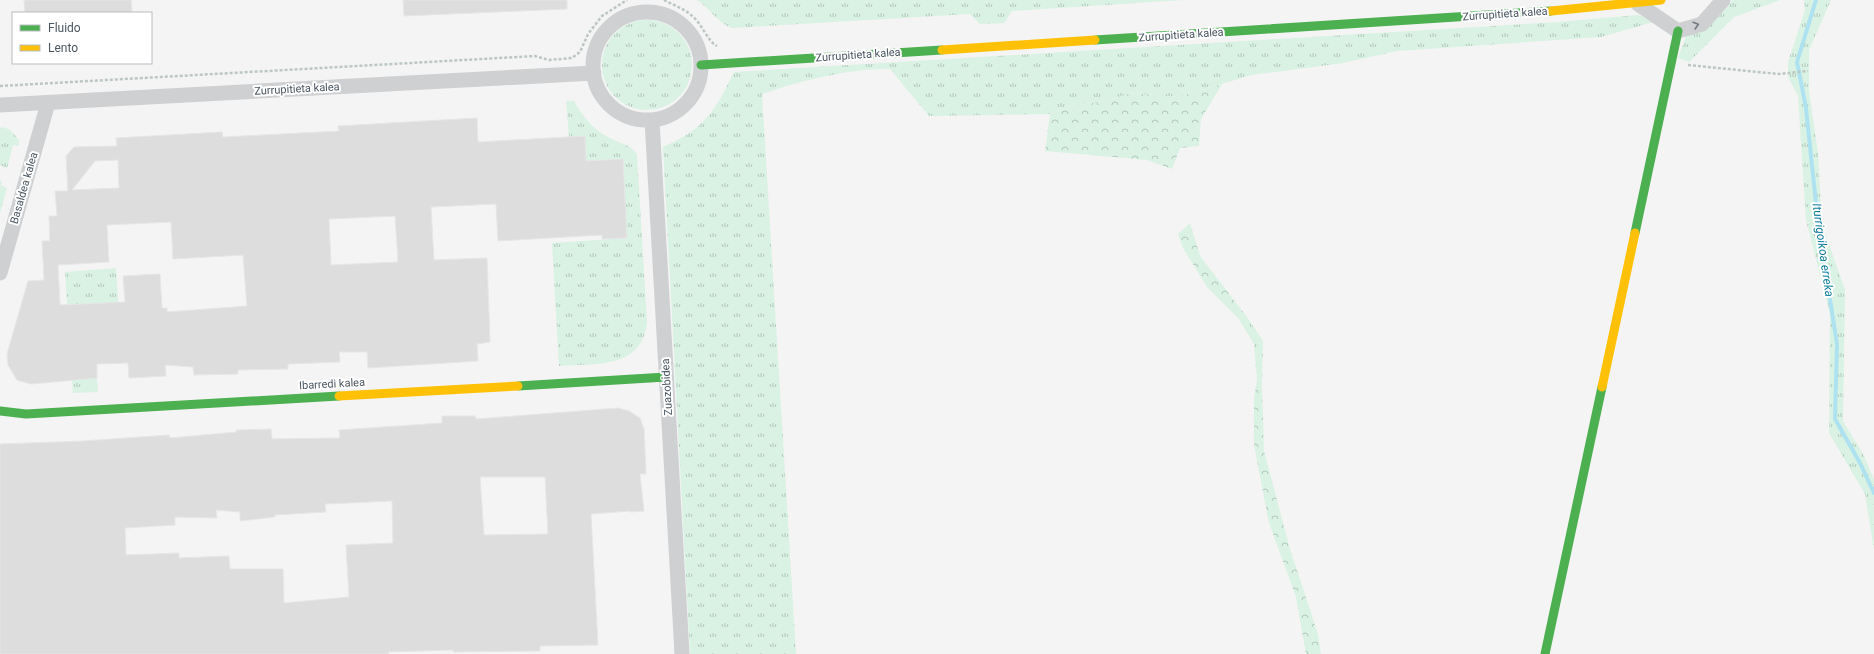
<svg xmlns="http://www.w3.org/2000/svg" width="1874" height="654" viewBox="0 0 1874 654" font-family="Roboto,sans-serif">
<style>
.grass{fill:url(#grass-tufts)}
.forest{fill:url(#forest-crowns)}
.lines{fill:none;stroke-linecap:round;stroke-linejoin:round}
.stream{stroke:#aee2f0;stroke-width:4}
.building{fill:#ddddde;stroke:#e5e6e7;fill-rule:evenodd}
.path{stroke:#bcc7c4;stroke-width:2.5;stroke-dasharray:3 2;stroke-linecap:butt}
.street{stroke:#ced0d2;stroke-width:15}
.fast{stroke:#4caf50;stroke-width:9}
.slow{stroke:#ffc107;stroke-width:9}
.oneway{stroke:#727b83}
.labels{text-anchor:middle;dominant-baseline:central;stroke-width:4;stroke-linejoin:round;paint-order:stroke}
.street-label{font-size:11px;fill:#4a5661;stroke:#fff}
.water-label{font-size:12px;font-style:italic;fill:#0c7c9b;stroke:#fff}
</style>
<defs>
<pattern id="grass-tufts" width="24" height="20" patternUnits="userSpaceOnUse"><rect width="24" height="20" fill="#d9f2e3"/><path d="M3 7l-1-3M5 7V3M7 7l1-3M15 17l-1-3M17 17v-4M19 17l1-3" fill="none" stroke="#b2c7bb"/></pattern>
<pattern id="forest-crowns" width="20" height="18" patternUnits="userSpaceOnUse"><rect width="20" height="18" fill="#d9f2e3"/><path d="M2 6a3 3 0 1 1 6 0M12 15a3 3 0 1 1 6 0" fill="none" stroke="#b2c7bb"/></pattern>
</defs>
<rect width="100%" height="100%" fill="#f4f4f4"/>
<!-- grass -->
<path class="grass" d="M697 0H1184L1012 11 1004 23 980 24 970 14 732 28C716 22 710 8 697 0Z
M1733 0H1780L1734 17 1689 62 1678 58 1686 36 1717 18Z
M1804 0H1831L1809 50V91L1818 153 1822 224 1845 290 1843 421 1863 454 1874 479V550L1865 494 1829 433 1830 314 1806 220 1798 96 1788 77V62L1805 10Z
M1638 15 1657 21 1601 37 1397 51 1343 63 1252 75 1177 97 1132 93 1101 102 1073 105 1050 114 929 116 890 69C851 68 799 81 762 94L796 654H690L663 147C705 129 715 111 734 72L1558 22Z
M602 65a45 45 0 1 1 90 0a45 45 0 1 1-90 0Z
M566 101H574C582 115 592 129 608 137 618 143 630 144 637 154L647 322C642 370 595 363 559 366L552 243 627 238 623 159 598 160 600 199 588 200 585 136 569 137Z
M3 127 10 130 19 140V146L13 145 7 168 0 165V128Z
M0 181H2L1 186 7 188 0 213Z
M116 268 122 363 113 364 109 303 75 304 79 379 97 378 98 392 73 393 65 272Z
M1247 317 1263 341 1262 386 1257 380 1254 344 1238 318Z"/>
<!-- forest -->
<path class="forest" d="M1222 84 1201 119 1199 146 1180 148 1172 169 1147 160 1045 151 1050 114 1073 105 1101 102 1132 93 1177 97Z
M1190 223 1200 256 1247 317 1238 318 1207 287 1183 248 1178 234Z
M1257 380 1262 386 1264 451 1290 549 1318 634 1321 654H1306L1296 597 1269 523 1254 445V398Z"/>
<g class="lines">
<!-- stream -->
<path class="stream" d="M1816 0 1797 62 1806 108 1818 223 1837 344 1835 419 1860 463 1874 493"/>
</g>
<!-- building -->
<path class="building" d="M24 0H131L132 13H25Z
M403 0H567V9L404 16Z
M477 118 478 142 585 136 586 161 623 159 627 238 602 239V235L498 241 496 204 431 207 434 260 487 258 490 342 477 344 478 361 368 368 367 352H339L340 362 288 364V369L238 370V374L194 375 193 367 165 365 166 376 129 378 128 363 97 364V378L31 384 17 380 8 365 7 354 28 281 44 280 42 241H50L49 216H57L55 191H68L66 156 74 147 117 146 116 138 222 132 223 137 339 131 338 126ZM118 160 119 188 72 190 95 161ZM395 216 398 262 331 265 329 219ZM171 222 173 259 243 255 247 306 167 312V308H162L160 274 123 276 125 302 60 305 58 265 109 262 107 225Z
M618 408 629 411 640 418 644 429 646 474H640L644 511 630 512V511L591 514 598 645 540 646V651L453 652V650L388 652 389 654H0V444L83 441 169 435 170 438 237 432 236 430 271 429 272 439 340 438 339 430 442 423V416H475L476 419ZM480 477H545L548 534 484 535ZM392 501 393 543 346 545 349 597 284 603 283 569H230L229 556 179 558V553L126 555 125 528 175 525V517L217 518 216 510 240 512V521L275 517V515L326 512 325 504Z"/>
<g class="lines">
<!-- path -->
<path class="path" d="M664 0C673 5 683 8 691 15 702 23 707 41 717 46
M1688 65 1779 74 1808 71
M0 86 535 56 549 60 572 58 580 52 588 34 602 16 627 0"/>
<!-- street -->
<path class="street" d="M1638 4 1678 31 1702 24 1723 0
M593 66a54 54 0 1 1 108 0a54 54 0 1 1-108 0Z
M0 105 594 73
M652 120 682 654
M0 273 48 103"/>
<!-- fast -->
<path class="fast" d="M1095 40 1551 11
M701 65 942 50
M1635 233 1678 31
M518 386 666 377
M0 411 26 414 339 396
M1545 654 1602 387"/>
<!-- slow -->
<path class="slow" d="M1551 11 1661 0
M942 50 1095 40
M1602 387 1635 233
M339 396 518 386"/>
</g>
<!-- one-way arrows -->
<defs><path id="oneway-chevron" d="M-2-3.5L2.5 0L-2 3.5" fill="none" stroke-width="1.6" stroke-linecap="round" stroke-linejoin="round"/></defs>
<use class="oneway" href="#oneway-chevron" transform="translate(1696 25) rotate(-17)"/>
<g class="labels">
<!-- street labels -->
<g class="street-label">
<text transform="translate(1505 14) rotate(-4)">Zurrupitieta kalea</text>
<text transform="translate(1181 35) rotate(-4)">Zurrupitieta kalea</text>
<text transform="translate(858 55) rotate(-4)">Zurrupitieta kalea</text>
<text transform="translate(297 89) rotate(-3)">Zurrupitieta kalea</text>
<text transform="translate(24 188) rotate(-74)">Basaldea kalea</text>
<text transform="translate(332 384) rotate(-3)">Ibarredi kalea</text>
<text transform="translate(667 387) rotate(-93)">Zuazobidea</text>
</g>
<!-- water labels -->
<g class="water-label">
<text transform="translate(1823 250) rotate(82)">Iturrigoikoa erreka</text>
</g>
</g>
<!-- legend -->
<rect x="12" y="12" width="140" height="52" fill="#ffffff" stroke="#b7bbc0"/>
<rect x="20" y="25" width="20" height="6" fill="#4caf50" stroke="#b7bbc0"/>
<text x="48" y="32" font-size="12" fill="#4a5661">Fluido</text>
<rect x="20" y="45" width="20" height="6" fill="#ffc107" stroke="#b7bbc0"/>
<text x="48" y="52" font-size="12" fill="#4a5661">Lento</text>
</svg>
